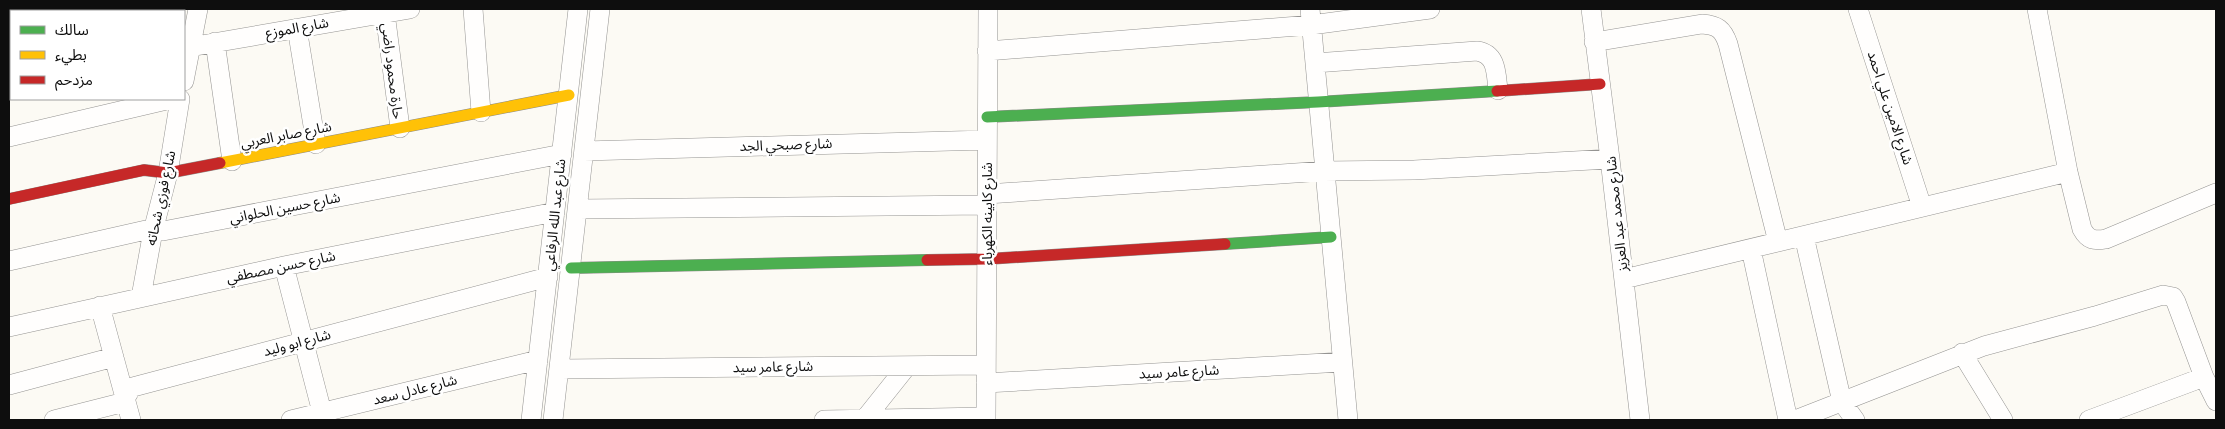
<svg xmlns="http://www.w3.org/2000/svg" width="2225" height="429" viewBox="0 0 2225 429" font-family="Bitter,'Noto Sans Arabic',serif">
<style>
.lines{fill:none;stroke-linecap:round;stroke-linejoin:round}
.street-casing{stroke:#959492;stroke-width:20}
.fast-casing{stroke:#8c8b88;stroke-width:12}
.slow-casing{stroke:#8c8b88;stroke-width:12}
.jam-casing{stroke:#8c8b88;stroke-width:12}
.street{stroke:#fffefd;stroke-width:19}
.fast{stroke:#4caf50;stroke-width:11}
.slow{stroke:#ffc107;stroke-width:11}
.jam{stroke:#c62828;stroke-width:11}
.labels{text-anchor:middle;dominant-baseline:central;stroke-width:5;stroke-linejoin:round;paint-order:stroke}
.street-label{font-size:14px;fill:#0e0e0e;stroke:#fff}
</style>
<rect width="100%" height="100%" fill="#fcfaf4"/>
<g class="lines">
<defs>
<path id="street" d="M473 9 481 112
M1310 9 1348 420
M1591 9 1610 159 1640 420
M1858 9 1922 207
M2037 9 2068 172 2082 229C2088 240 2094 241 2106 239L2216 193
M52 11 69 9
M136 11 137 9
M385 13 400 128
M9 18 11 17
M297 28 316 144
M215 42 232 161
M1594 42 1702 24C1717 25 1723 29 1728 44L1778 242
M184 48 410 9
M987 51 1311 25 1430 9
M1315 63 1477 51C1497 54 1496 73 1498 90
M9 78H11
M184 81 198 9
M9 137 171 99
M584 151 987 140
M987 194 1324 171 1414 170 1610 159
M578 209 987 205
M1804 236 1842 402 1855 420
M1751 249 1788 420
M9 261 146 230 163 231 562 154
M284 266 324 420
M1624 279 2068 172
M141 297 153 231 168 173 180 99
M100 306 131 420
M9 327 284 266 555 212
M1962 353 2003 420
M560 369 986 365
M986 383 1342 362
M9 385 114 357
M54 420 121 403C127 399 127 392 133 387L548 277
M291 420 538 360
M531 420 578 9
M553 420 600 9
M824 420 986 417
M864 420 907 366
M986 420 988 9
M1795 420 1984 346 2095 316 2163 295 2173 297 2176 302 2204 377 2216 401
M2089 420 2204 377"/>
<path id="fast" d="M987 117 1318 102 1497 91
M1225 244 1331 237
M571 268 927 260"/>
<path id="slow" d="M220 163 569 95"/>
<path id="jam" d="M1497 91 1600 84
M9 199 144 170 168 173 220 163
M927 260 987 259 1225 244"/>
</defs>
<!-- street casing -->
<use href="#street" class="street-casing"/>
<!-- fast casing -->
<use href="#fast" class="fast-casing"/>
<!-- slow casing -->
<use href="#slow" class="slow-casing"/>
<!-- jam casing -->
<use href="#jam" class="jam-casing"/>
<!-- street -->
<use href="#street" class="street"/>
<!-- fast -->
<use href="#fast" class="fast"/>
<!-- slow -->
<use href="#slow" class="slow"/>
<!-- jam -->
<use href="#jam" class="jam"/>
</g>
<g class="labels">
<!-- street labels -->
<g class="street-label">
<text transform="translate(297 28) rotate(-10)">شارع الموزع</text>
<text transform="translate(392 71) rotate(83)">حارة محمود راضي</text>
<text transform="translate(1890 108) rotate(72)">شارع الامين علي احمد</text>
<text transform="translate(286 135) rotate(-11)">شارع صابر العربي</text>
<text transform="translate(786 145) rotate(-2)">شارع صبحي الجد</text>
<text transform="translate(161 198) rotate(-78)">شارع فوزي شحاته</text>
<text transform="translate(285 208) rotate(-11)">شارع حسين الحلواني</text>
<text transform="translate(987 214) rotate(-90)">شارع كابينه الكهرباء</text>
<text transform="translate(1617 214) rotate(-96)">شارع محمد عبد العزيز</text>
<text transform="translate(555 215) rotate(-84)">شارع عبد الله الرفاعي</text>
<text transform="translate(281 267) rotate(-12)">شارع حسن مصطفي</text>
<text transform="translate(297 343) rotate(-15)">شارع ابو وليد</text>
<text transform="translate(773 367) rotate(-1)">شارع عامر سيد</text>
<text transform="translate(1179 372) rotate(-3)">شارع عامر سيد</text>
<text transform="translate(415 390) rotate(-14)">شارع عادل سعد</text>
</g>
</g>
<!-- border -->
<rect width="2225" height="429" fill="none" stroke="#0e0e0e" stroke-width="20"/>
<!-- legend -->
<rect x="10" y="10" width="175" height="90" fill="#ffffff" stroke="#9f9f9f"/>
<rect x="20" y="26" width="25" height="8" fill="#4caf50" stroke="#9f9f9f"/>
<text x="55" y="35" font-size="15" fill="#0e0e0e">سالك</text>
<rect x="20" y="51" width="25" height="8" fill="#ffc107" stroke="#9f9f9f"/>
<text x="55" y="60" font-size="15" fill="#0e0e0e">بطيء</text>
<rect x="20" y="76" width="25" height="8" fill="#c62828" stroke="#9f9f9f"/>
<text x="55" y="85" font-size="15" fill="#0e0e0e">مزدحم</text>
</svg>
